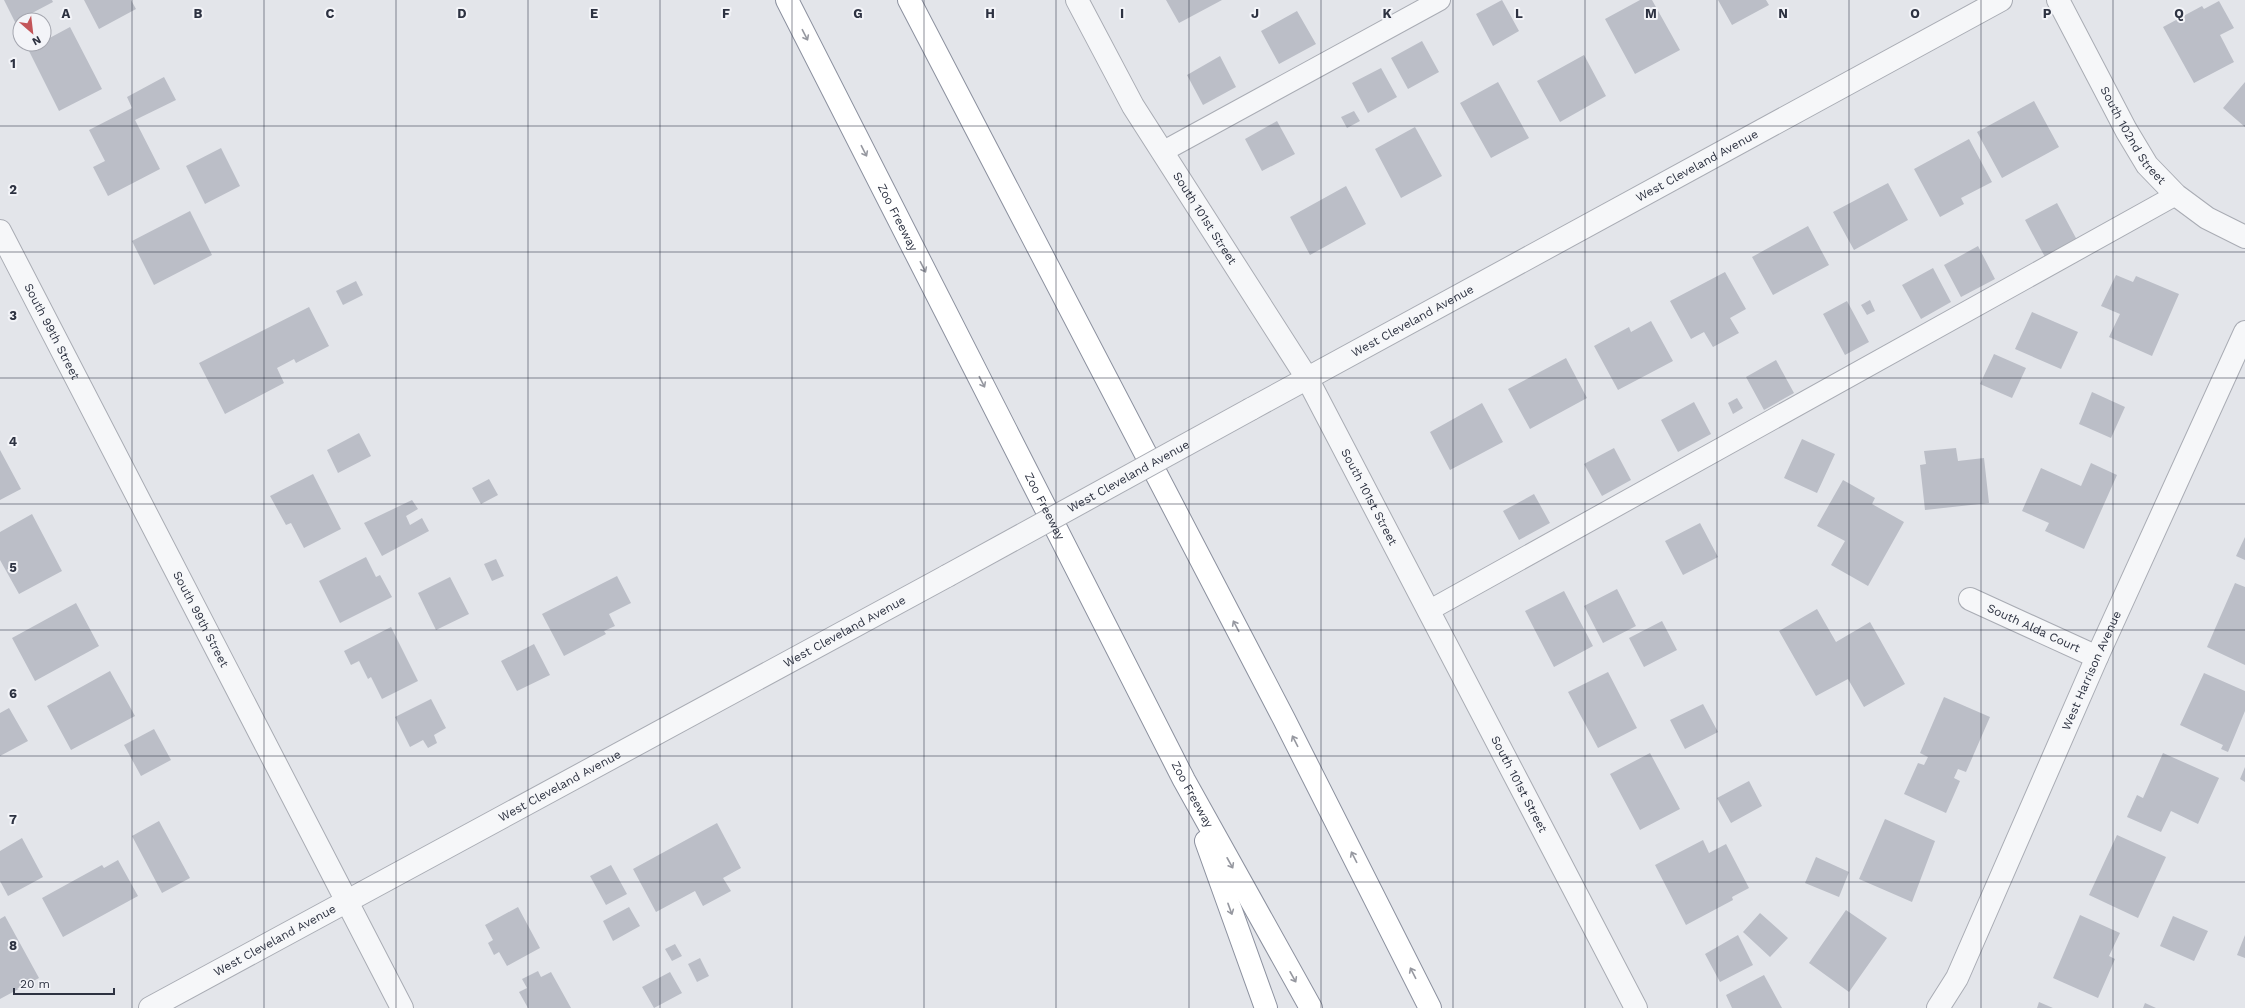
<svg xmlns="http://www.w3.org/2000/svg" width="2245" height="1008" viewBox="0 0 2245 1008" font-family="'Work Sans',sans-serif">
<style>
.building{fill:#bbbec7}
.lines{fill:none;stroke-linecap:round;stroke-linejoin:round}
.service-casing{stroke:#a9acb4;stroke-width:22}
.minor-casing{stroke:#a9acb4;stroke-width:24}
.tertiary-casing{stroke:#a9acb4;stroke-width:24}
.motorway-casing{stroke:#8c919f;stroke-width:24}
.service{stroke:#f6f7f9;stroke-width:20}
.minor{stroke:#f6f7f9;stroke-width:22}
.tertiary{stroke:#f6f7f9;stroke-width:22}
.motorway{stroke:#fff;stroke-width:22}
.tertiary-bridge-casing{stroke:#a9acb4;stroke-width:24;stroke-linecap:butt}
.tertiary-bridge{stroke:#f6f7f9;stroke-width:22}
.oneway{stroke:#9698a0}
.grid{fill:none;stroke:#2d3241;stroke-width:1;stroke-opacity:0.55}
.labels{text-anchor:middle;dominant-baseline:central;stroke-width:4;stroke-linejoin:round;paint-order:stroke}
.street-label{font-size:12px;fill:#2d3241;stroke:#f3f4f8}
.grid-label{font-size:13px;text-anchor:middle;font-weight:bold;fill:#2d3241;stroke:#f3f4f8;stroke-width:4;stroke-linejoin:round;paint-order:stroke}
</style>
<rect width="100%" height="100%" fill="#e3e5ea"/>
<!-- building -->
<path class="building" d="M4 0H52L53 2 15 22Z
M84 0H131L136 9 99 29Z
M1166 0H1222L1179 23Z
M1502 0 1519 31 1493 46 1476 14Z
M1640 0H1652L1680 50 1635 74 1605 19Z
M1718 0H1766L1769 5 1732 25Z
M2219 1 2234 28 2220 35 2234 62 2194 83 2163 27 2202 6 2204 9Z
M1297 11 1316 44 1279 64 1261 31Z
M70 27 102 89 59 111 28 49 37 44H44V41Z
M1422 41 1439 72 1408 89 1391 58Z
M1584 55 1606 96 1560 122 1537 81Z
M1220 56 1236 87 1203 105 1187 75Z
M1381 68 1397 97 1368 113 1352 83Z
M164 77 176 100 135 120 160 169 108 196 93 167 105 161 89 130 132 108 127 97Z
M1498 82 1529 138 1491 158 1460 103Z
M2245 82V127L2223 108Z
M2034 101 2059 147 2002 178 1977 132Z
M1354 111 1360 121 1347 128 1341 117Z
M1277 121 1295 154 1262 171 1245 139Z
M1415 127 1442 176 1401 198 1375 149Z
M1969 139 1992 182 1961 198 1964 204 1940 217 1914 169Z
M221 148 240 186 205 204 186 166Z
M1888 183 1908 220 1854 250 1833 212Z
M1346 186 1366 224 1310 255 1290 217Z
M2057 203 2077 240 2045 257 2025 220Z
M190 211 212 255 154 285 132 241Z
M1808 226 1829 265 1773 295 1752 257Z
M1978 246 1995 279 1961 297 1944 265Z
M1933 268 1951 302 1921 319 1902 285Z
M1725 272 1746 309 1730 318 1739 333 1713 347 1704 332 1691 339 1670 301Z
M2116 275 2133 282 2136 276 2179 294 2152 356 2109 337 2120 314 2101 306Z
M356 281 363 295 343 305 336 291Z
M1870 300 1875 311 1867 315 1861 305Z
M1847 301 1869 342 1845 355 1823 314Z
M309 307 329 346 296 363 294 359 277 368 284 383 225 414 199 363Z
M2032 312 2078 332 2061 369 2015 349Z
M1651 321 1673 361 1618 390 1594 346 1629 327 1631 332Z
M1994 354 2026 368 2012 398 1980 384Z
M1566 358 1587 398 1530 429 1508 389Z
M1776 360 1794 393 1764 410 1746 377Z
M2092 392 2125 407 2111 438 2079 424Z
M1737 398 1743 408 1733 414 1728 403Z
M1694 402 1711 434 1678 452 1661 420Z
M1482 403 1503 442 1450 470 1430 432Z
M359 433 371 456 338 473 327 450Z
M1802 439 1835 454 1817 493 1784 478Z
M1614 448 1631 480 1602 496 1584 464Z
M1956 448 1958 461 1984 458 1989 503 1925 510 1920 465 1926 464 1924 451Z
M0 450 21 489 0 500Z
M2091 463 2117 475 2084 549 2045 531 2049 523 2022 511 2041 468 2081 486Z
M313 474 341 529 304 548 291 523 286 525 270 496Z
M489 479 498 495 481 504 472 488Z
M1843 480 1875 498 1872 504 1904 522 1868 586 1831 565 1845 541 1817 526Z
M1534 494 1550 523 1519 540 1503 511Z
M412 500 418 509 406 516 410 525 422 518 429 531 382 556 364 523Z
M32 514 62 571 19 594 0 560V532Z
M1700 523 1718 557 1683 575 1665 541Z
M2245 537V560L2236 556Z
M366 557 376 577 380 575 392 597 340 623 319 581Z
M496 559 504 576 492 581 484 564Z
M617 576 631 603 609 614 615 626 604 631 606 634 564 656 542 614Z
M450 577 469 614 436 630 418 593Z
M2235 583 2245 587V665L2207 647Z
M1617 589 1636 626 1603 643 1584 606Z
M1564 591 1593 646 1554 667 1525 611Z
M76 603 99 646 35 681 12 638Z
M1817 609 1836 642 1870 622 1905 684 1864 707 1848 679 1816 696 1779 631Z
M1662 621 1677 650 1644 667 1629 638Z
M391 627 418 681 382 699 371 677 368 679 359 661 351 665 344 651Z
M534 644 550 675 517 691 501 661Z
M110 671 135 716 71 750 47 706Z
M1608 672 1637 728 1598 748 1568 692Z
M2204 673 2245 691V711L2228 752 2221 749 2223 745 2180 725Z
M1944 697 1990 717 1966 772 1958 769 1954 778 1960 781 1946 813 1904 794 1918 763 1924 765 1928 757 1920 753Z
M431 699 446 728 434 735 437 743 428 748 423 740 410 747 395 717Z
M1703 704 1718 732 1685 749 1670 720Z
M9 708 28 741 0 756V713Z
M154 729 171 760 141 776 124 745Z
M1650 753 1680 809 1640 830 1610 774Z
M2163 753 2219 778 2198 824 2171 811 2161 832 2127 817 2137 795 2143 798Z
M2245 767V782L2240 779Z
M1749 781 1762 806 1731 823 1717 798Z
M1885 819 1935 841 1912 902 1859 879Z
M159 821 190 878 162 893 132 836Z
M717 823 741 868 723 878 731 891 703 906 695 891 656 912 633 869Z
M2117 835 2166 857 2138 918 2089 895Z
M22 838 43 877 8 896 0 881V851Z
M1703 840 1709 853 1726 844 1749 888 1732 897 1733 900 1686 925 1655 865Z
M1816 857 1849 872 1839 897 1805 883Z
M118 860 138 896 63 937 42 898 102 865 104 868Z
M611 865 627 894 606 905 590 876Z
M518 907 540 948 507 966 499 952 494 955 488 943 493 940 485 925Z
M629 907 640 926 613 941 603 921Z
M1846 910 1887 938 1849 992 1809 963Z
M1760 913 1788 938 1770 957 1743 932Z
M2080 915 2120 933 2109 956 2115 959 2098 998 2053 978Z
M5 916 39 978 0 999V919Z
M2173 916 2208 931 2194 961 2160 946Z
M1738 935 1753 965 1720 982 1705 954Z
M2245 935V958L2237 955Z
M675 944 682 956 672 961 665 949Z
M700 958 709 976 697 982 688 964Z
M538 971 541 977 551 972 571 1008H528L519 992 527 988 522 979Z
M670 972 682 993 654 1008 642 987Z
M1764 975 1782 1008H1732L1726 995Z
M2039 1002 2053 1008H2037Z
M2145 1003 2156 1008H2143Z"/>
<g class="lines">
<defs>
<path id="service" d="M1162 152 1440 0
M1428 611 2176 195"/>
<g id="minor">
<path id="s1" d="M1077 0 1133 106 1307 378 1636 1008"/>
<path id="s2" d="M2058 0 2126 130 2147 165 2176 195 2207 218 2245 237"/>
<path id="s3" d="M0 231 402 1008"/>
<path id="s4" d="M1970 599 2097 657"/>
<path id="s5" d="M1938 1008 1957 978 2097 657 2245 332"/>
</g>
<g id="tertiary">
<path id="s6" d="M1251 409 2001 0"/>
<path id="s7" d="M150 1008 947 576"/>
</g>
<g id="motorway">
<path id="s8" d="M787 0 1184 780 1311 1008"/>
<path d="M909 0 1284 719 1430 1008"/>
<path d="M1206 841 1266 1008"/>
</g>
</defs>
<!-- service casing -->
<use href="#service" class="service-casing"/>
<!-- minor casing -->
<use href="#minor" class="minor-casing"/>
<!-- tertiary casing -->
<use href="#tertiary" class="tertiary-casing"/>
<!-- motorway casing -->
<use href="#motorway" class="motorway-casing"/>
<!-- service -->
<use href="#service" class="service"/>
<!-- minor -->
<use href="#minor" class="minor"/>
<!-- tertiary -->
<use href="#tertiary" class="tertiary"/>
<!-- motorway -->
<use href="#motorway" class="motorway"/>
<defs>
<g id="tertiary-bridge">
<path id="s9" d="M947 576 1251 409"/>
</g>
</defs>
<!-- tertiary-bridge casing -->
<use href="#tertiary-bridge" class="tertiary-bridge-casing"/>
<!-- tertiary-bridge -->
<use href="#tertiary-bridge" class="tertiary-bridge"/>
</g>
<!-- one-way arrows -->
<defs><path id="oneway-shaft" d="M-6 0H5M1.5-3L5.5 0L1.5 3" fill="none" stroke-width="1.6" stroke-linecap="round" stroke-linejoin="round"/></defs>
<g class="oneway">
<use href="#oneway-shaft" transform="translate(805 35) rotate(63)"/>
<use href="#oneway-shaft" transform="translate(864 151) rotate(63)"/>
<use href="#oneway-shaft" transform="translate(923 267) rotate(63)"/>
<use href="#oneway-shaft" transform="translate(982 382) rotate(63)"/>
<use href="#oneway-shaft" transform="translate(1236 626) rotate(-118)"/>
<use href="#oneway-shaft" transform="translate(1295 741) rotate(-117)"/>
<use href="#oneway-shaft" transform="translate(1354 857) rotate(-117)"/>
<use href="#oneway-shaft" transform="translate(1230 863) rotate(61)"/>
<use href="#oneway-shaft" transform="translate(1230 909) rotate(70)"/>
<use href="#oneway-shaft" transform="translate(1413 973) rotate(-117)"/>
<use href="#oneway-shaft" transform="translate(1293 977) rotate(61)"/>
</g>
<!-- grid -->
<path class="grid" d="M132 0V1008M264 0V1008M396 0V1008M528 0V1008M660 0V1008M792 0V1008M924 0V1008M1056 0V1008M1189 0V1008M1321 0V1008M1453 0V1008M1585 0V1008M1717 0V1008M1849 0V1008M1981 0V1008M2113 0V1008M0 126H2245M0 252H2245M0 378H2245M0 504H2245M0 630H2245M0 756H2245M0 882H2245"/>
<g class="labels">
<!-- street labels -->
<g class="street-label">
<text stroke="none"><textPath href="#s2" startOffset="155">South 102nd Street</textPath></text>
<text stroke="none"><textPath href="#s6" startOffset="508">West Cleveland Avenue</textPath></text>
<text stroke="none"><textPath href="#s8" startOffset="244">Zoo Freeway</textPath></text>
<text stroke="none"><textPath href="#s1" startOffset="253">South 101st Street</textPath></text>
<text stroke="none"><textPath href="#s6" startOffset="184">West Cleveland Avenue</textPath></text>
<text stroke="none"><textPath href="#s3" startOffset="113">South 99th Street</textPath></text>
<text stroke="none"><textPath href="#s9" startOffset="207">West Cleveland Avenue</textPath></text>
<text stroke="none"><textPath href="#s1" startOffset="577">South 101st Street</textPath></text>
<text stroke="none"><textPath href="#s8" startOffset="568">Zoo Freeway</textPath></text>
<text stroke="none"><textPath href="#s3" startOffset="437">South 99th Street</textPath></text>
<text stroke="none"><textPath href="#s4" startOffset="70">South Alda Court</textPath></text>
<text stroke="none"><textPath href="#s7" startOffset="790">West Cleveland Avenue</textPath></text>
<text stroke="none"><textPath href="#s5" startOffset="371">West Harrison Avenue</textPath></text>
<text stroke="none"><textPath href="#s1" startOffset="901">South 101st Street</textPath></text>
<text stroke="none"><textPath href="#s7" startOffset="466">West Cleveland Avenue</textPath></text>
<text stroke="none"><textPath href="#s8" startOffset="892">Zoo Freeway</textPath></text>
<text stroke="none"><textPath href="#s7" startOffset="142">West Cleveland Avenue</textPath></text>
</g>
</g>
<g class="grid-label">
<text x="66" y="18">A</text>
<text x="198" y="18">B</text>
<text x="330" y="18">C</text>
<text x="462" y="18">D</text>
<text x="594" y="18">E</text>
<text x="726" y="18">F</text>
<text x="858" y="18">G</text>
<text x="990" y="18">H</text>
<text x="1122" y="18">I</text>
<text x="1255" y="18">J</text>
<text x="1387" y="18">K</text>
<text x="1519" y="18">L</text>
<text x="1651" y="18">M</text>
<text x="1783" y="18">N</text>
<text x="1915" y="18">O</text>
<text x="2047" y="18">P</text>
<text x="2179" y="18">Q</text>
<text x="13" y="68">1</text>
<text x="13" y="194">2</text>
<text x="13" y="320">3</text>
<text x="13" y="446">4</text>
<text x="13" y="572">5</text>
<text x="13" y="698">6</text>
<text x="13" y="824">7</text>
<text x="13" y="950">8</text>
</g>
<!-- north arrow -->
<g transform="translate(32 32) rotate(152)"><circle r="19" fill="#f3f4f8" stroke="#a4a6af"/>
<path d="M0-3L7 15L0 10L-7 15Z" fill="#c35559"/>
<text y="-6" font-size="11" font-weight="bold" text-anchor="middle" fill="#2d3241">N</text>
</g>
<!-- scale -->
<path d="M14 988v6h100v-6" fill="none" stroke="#2d3241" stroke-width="2"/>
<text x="20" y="988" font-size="12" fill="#2d3241" stroke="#f3f4f8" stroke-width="3" paint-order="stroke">20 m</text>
</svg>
